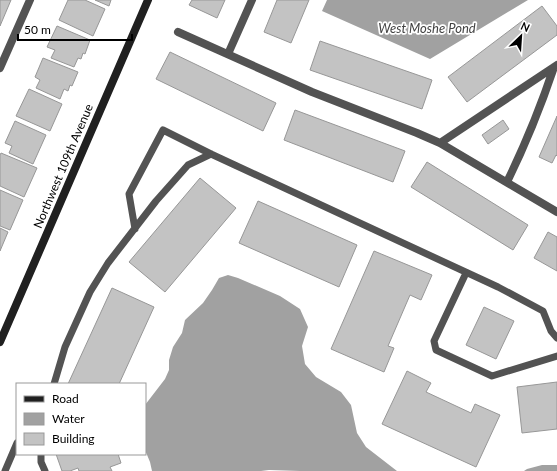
<svg xmlns="http://www.w3.org/2000/svg" width="557" height="471" viewBox="0 0 557 471" font-family="Lato,sans-serif">
<style>
.water{fill:#a1a1a1}
.building{fill:#c3c3c3;stroke:#979797}
.lines{fill:none;stroke-linecap:round;stroke-linejoin:round}
.lane{stroke:#535353;stroke-width:7}
.street{stroke:#535353;stroke-width:8}
.secondary{stroke:#202020;stroke-width:8}
.labels{text-anchor:middle;dominant-baseline:central;stroke-width:3.5;stroke-linejoin:round;paint-order:stroke}
.street-label{font-size:12px;fill:#000;stroke:#fff}
.water-label{font-size:13px;font-style:italic;fill:#424242;stroke:#fff}
</style>
<rect width="100%" height="100%" fill="#fff"/>
<!-- water -->
<path class="water" d="M327 0H528L430 59 322 11Z
M228 275 238 278 280 296 300 309 308 327 302 346 305 364 316 377 341 392 351 405 357 433 366 447 397 471H300L269 470 261 471H152L150 462 145 450V405L165 379 169 370V360L173 347 182 333 185 320 203 303 212 290 219 278Z
M542 465H557V471H524L527 469Z"/>
<!-- building -->
<path class="building" d="M0 0H11L0 26Z
M68 0H85L105 9 93 36 59 20Z
M95 0H111L109 6Z
M192 0H225L217 18 189 5Z
M277 0H309L291 43 264 32Z
M542 6 557 26V35L467 102 448 77Z
M57 26 90 40 85 54 83 53 81 59 78 58 74 67 51 58 55 50 47 47Z
M320 41 432 80 422 109 310 70Z
M170 52 276 103 263 131 156 79Z
M43 58 78 72 72 86 70 85 68 91 64 89 60 99 36 88 40 80 35 77Z
M29 89 62 104 50 131 16 116Z
M295 110 405 151 393 182 284 140Z
M557 116V156L556 155 552 163 539 157Z
M503 120 509 129 488 144 482 135Z
M15 121 46 135 33 164 9 153 12 146 5 143Z
M1 153 37 168 24 197 0 186V155Z
M427 162 528 225 513 250 411 187Z
M200 178 236 208 165 292 129 262Z
M0 190 23 200 10 230 0 226Z
M258 201 357 245 339 287 239 243Z
M0 228 8 232 0 251Z
M548 232 557 237V271L534 258Z
M374 251 432 275 421 300 410 295 388 346 394 348 384 372 331 349Z
M112 288 154 307 119 384H68Z
M484 307 514 321 496 359 466 345Z
M407 371 431 383 426 392 471 413 475 404 500 415 476 467 382 424Z
M557 382V429L522 433 517 387Z
M56 454H118L121 463 110 467 112 471H79L78 468 70 471H62Z"/>
<g class="lines">
<!-- lane -->
<path class="lane" d="M135 229 129 194 163 130 211 154 498 287 543 311 551 331 557 338
M466 273 434 341 436 350 492 376 557 356
M54 384 65 347 90 292 108 263 156 201 188 165 211 154
M41 454V462L45 471
M5 471 17 443"/>
<!-- street -->
<path class="street" d="M178 32 312 92 417 133 440 143 557 212
M228 54 252 0
M0 68 30 0
M440 143 557 65
M507 182C525 145 541 106 554 67"/>
<!-- secondary -->
<path class="secondary" d="M0 342 148 0"/>
</g>
<g class="labels">
<!-- street labels -->
<g class="street-label">
<text transform="translate(63 166) rotate(-67)">Northwest 109th Avenue</text>
</g>
<!-- water labels -->
<g class="water-label">
<text x="427" y="28">West Moshe Pond</text>
</g>
</g>
<!-- legend -->
<rect x="16" y="383" width="130" height="72" fill="#ffffff" stroke="#999999"/>
<rect x="24" y="396" width="20" height="6" fill="#202020" stroke="#999999"/>
<text x="52" y="403" font-size="12" fill="#000000">Road</text>
<rect x="24" y="413" width="20" height="12" fill="#a1a1a1" stroke="#999999"/>
<text x="52" y="423" font-size="12" fill="#000000">Water</text>
<rect x="24" y="433" width="20" height="12" fill="#c3c3c3" stroke="#999999"/>
<text x="52" y="443" font-size="12" fill="#000000">Building</text>
<!-- north arrow -->
<g transform="translate(521 36) rotate(25)" stroke="#ffffff" stroke-width="3" paint-order="stroke">
<path d="M0-3L7 15L0 10L-7 15Z" fill="#000000"/>
<text y="-6" font-size="11" font-weight="bold" text-anchor="middle" fill="#000000">N</text>
</g>
<!-- scale -->
<path d="M18 34v6h114v-6" fill="none" stroke="#000000" stroke-width="2"/>
<text x="24" y="34" font-size="12" fill="#000000" stroke="#ffffff" stroke-width="3" paint-order="stroke">50 m</text>
</svg>
